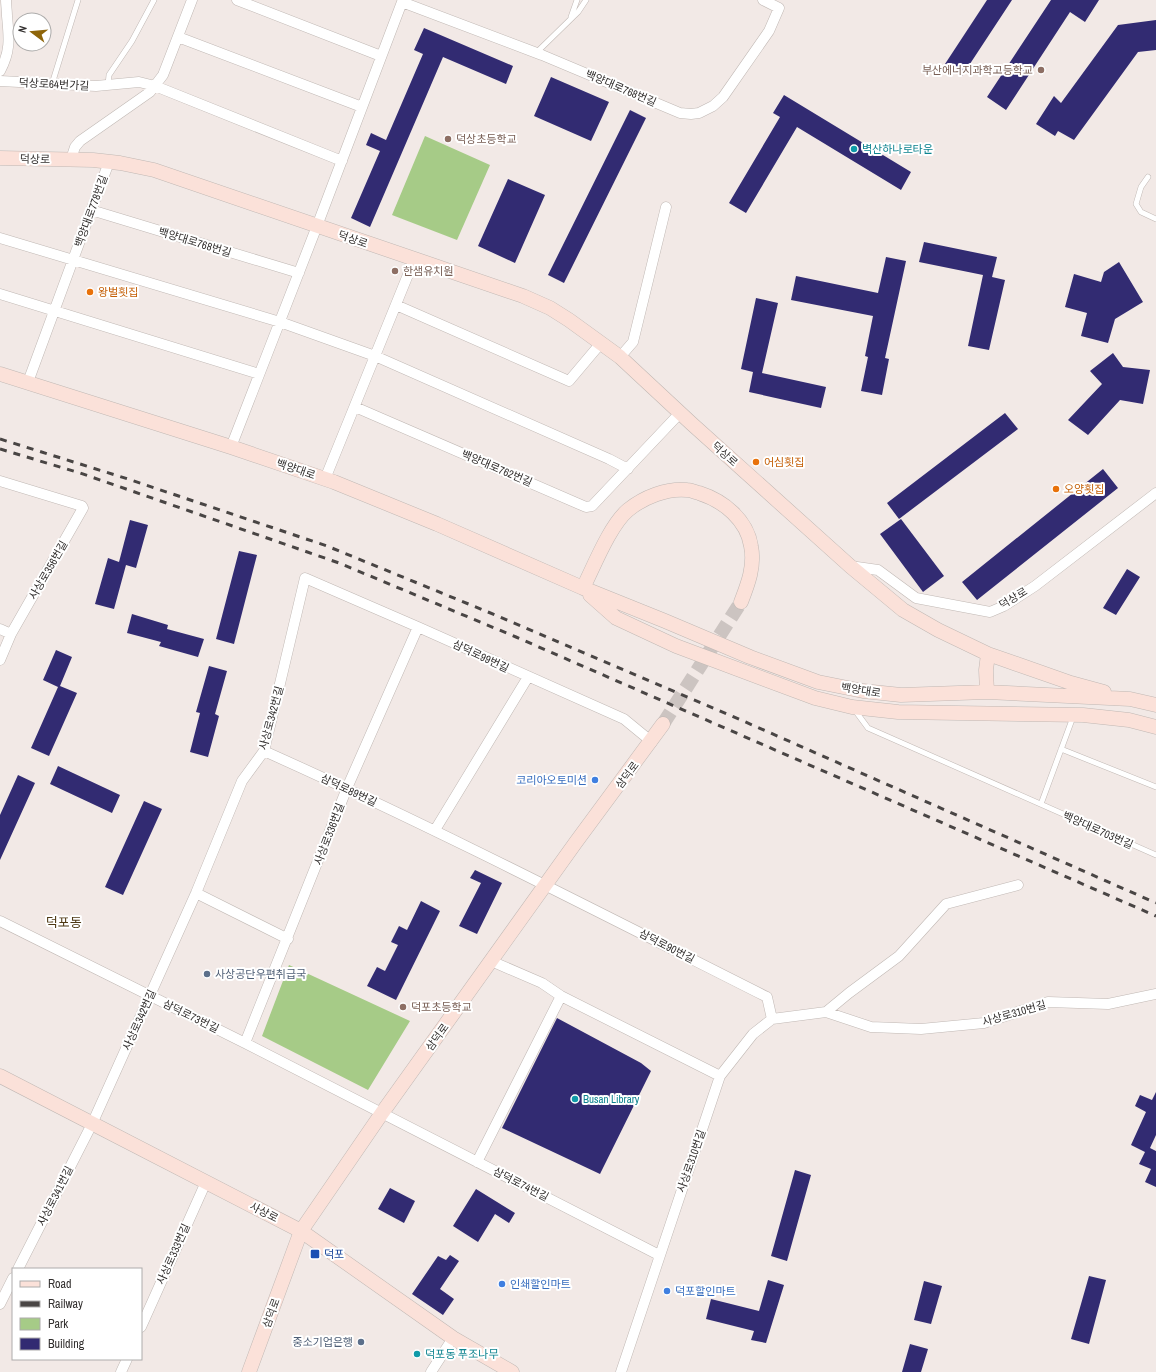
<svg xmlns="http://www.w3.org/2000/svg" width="1156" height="1372" viewBox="0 0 1156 1372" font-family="'Archivo Narrow','Noto Sans KR',sans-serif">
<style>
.green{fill:#a6cb87}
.building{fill:#322b72}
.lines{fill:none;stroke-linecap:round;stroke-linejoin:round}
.secondary-tunnel{stroke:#ccc4c1;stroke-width:14;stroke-dasharray:14 7;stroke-linecap:butt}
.lane-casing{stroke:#c0b8b4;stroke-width:6}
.street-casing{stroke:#c0b8b4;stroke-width:11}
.secondary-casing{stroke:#c0b8b4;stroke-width:15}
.lane{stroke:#fff;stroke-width:5}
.street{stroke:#fff;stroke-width:10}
.secondary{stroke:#fbe1d9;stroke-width:14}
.rail{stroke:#494544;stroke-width:3;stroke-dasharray:7 7;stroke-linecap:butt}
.education-dot{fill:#8d6e63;stroke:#fff;stroke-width:1.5}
.culture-dot{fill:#0f9aa8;stroke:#fff;stroke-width:1.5}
.food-dot{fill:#e8710a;stroke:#fff;stroke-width:1.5}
.shop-dot{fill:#3f7fe0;stroke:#fff;stroke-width:1.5}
.service-dot{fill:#5c6f8a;stroke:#fff;stroke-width:1.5}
.transit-dot{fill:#1a4fb4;stroke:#fff;stroke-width:1.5}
.labels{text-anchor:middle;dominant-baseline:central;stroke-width:4;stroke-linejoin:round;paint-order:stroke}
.education-label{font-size:11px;fill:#785e54;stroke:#fff;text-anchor:start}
.street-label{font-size:11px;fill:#322f2e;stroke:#fff}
.culture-label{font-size:11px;fill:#0d838f;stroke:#fff;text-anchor:start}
.food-label{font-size:11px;fill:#c56008;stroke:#fff;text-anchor:start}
.shop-label{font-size:11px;fill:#366cbe;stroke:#fff;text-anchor:start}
.service-label{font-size:11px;fill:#4e5e75;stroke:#fff;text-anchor:start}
.transit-label{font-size:11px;fill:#164399;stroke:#fff;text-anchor:start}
.quarter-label{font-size:13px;fill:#4e3914;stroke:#fff}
</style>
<rect width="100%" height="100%" fill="#f2e9e6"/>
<!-- green -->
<path class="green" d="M425 136 490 165 457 240 392 215Z
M289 965 410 1021 368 1090 262 1036Z"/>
<!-- building -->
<path class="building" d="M987 0H1012L962 76 945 64Z
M1051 0H1099L1085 22 1070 12 1006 110 987 97Z
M1156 20V50L1138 52 1074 140 1058 131 1055 136 1036 124 1054 96 1061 103 1118 25Z
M424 28 513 66 506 84 443 57 370 227 351 218 380 151 366 145 371 133 386 140 423 54 414 50Z
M551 77 609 102 591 141 534 116Z
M784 95 911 172 901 190 797 127 746 213 729 203 780 117 773 113Z
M630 110 646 118 564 283 548 275Z
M508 179 545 195 515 263 478 246Z
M924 242 997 257 992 277 1005 280 989 350 968 346 983 275 919 262Z
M886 257 906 261 885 358 889 359 882 395 861 391 868 357 865 356 873 316 791 300 796 276 878 293Z
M1119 262 1143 302 1115 319 1108 343 1081 336 1087 313 1065 307 1074 274 1101 282 1104 272Z
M756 298 778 303 762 373 826 387 821 408 749 392 753 372 741 369Z
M1113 353 1123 367 1150 370 1143 404 1120 400 1088 435 1068 420 1102 384 1090 371Z
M1005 413 1018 429 899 519 887 503Z
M1103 469 1118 488 977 600 962 582Z
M901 519 944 576 923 592 880 534Z
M130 520 148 525 136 568 126 565 114 609 95 604 108 558 119 562Z
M239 551 257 555 234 644 216 639Z
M1127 569 1140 577 1116 615 1103 608Z
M132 614 168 625 167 629 204 639 198 657 159 646 161 642 127 633Z
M56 650 72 657 60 686 77 693 49 756 31 748 58 687 43 680Z
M209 666 227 671 215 714 219 716 208 757 190 752 200 713 196 712Z
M58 766 120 795 112 813 50 784Z
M18 775 35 783 0 860V815Z
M144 801 162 809 123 895 105 887Z
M475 870 502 883 477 934 459 926 481 883 470 878Z
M421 901 440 911 396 1000 367 986 377 967 385 971 398 945 391 942 399 926 407 930Z
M557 1018 641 1063 651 1071 600 1174 502 1128Z
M1156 1092V1135L1150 1148 1156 1151V1187L1145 1182 1151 1169 1139 1164 1145 1152 1131 1145 1146 1112 1135 1106 1140 1095 1152 1100Z
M795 1170 811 1175 787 1261 771 1256Z
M390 1188 415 1201 404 1223 378 1209Z
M476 1189 515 1213 509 1223 495 1214 478 1242 453 1226Z
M450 1255 459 1261 440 1289 454 1299 443 1315 412 1294 438 1256 446 1260Z
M1089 1276 1106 1280 1089 1344 1071 1339Z
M768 1280 784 1285 766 1343 751 1340 754 1331 706 1319 711 1299 759 1311Z
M924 1281 942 1286 931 1324 914 1320Z
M910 1344 928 1349 921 1372H902Z"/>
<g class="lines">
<!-- secondary-tunnel -->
<path class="secondary-tunnel" d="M663 724 741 602"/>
<defs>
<path id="lane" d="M571 17 577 0
M536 53 578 12 586 0
M52 84 78 0
M108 85 109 75 132 41 154 0
M1148 177 1141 187 1136 204 1141 212 1156 219
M854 709 868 728 1156 855
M1061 749 1156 787
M1041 804 1073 717"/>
<path id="street" d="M237 0 381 56
M178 37 362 107
M0 71C11 51 9 37 7 16 7 11 6 5 6 0
M0 81 96 86 139 82 155 86 342 161
M71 159 75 147 80 141 150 92 163 75 192 0
M91 210 299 273
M0 238 280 322 375 356 609 459 628 469
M0 294 259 374
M396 305 569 381 601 343
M620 357 633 342 666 207
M28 382 109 162
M355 407 586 507 592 506 680 413
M231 447 317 226 402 2 542 55 680 113 691 114 699 113 713 106 723 97 769 31 779 8 763 0
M325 479 414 260
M0 481 82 506 83 508 11 634 0 660
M850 566 878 570 916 598 990 612 1004 606 1035 586 1156 493
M0 629 11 634
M264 751C434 827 600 913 767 997L772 1019
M435 830 528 677
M196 893 288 939
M0 921 245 1043 659 1255
M491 961 542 983 561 996 720 1076
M826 1012 849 993 899 956 946 904 1018 885
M245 1043 347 788 418 627
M477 1162 561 996
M18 1269 92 1124 196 893 242 781 264 751 305 578 418 627 624 719 652 742
M0 1304 13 1278
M141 1327 206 1182
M121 1372 127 1359
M431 1372 453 1338
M621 1372 720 1076 753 1034 772 1019 826 1012 871 1027 921 1029 984 1023 1048 1002 1108 1004 1156 994"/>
<path id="secondary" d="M0 158 93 160 120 163 154 170 523 296 550 308 569 320 620 357 692 424 850 566 903 610 938 630 988 654 986 670 987 692
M0 374 231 447 334 482 437 524 583 588 665 621 750 657 818 682 863 691 901 695 987 692 1130 699 1156 705
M583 588C594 566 610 525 628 510 644 497 667 488 687 490 691 490 695 492 699 493 724 501 747 520 751 546 755 566 748 584 741 602
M590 595 616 618 676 646 815 698 852 707 898 712 1083 715 1129 720 1156 727
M988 654 1071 683 1104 692
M0 1076 301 1231 453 1338 512 1372
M249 1372 301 1231 382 1113 576 842 663 724"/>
</defs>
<!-- lane casing -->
<use href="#lane" class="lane-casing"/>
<!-- street casing -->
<use href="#street" class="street-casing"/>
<!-- secondary casing -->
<use href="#secondary" class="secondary-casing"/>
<!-- lane -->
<use href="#lane" class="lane"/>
<!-- street -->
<use href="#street" class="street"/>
<!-- secondary -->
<use href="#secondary" class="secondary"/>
<!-- rail -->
<path class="rail" d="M0 439 128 479 327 546 488 612 741 720 1156 903
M0 449 80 473 339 563 516 637 1156 916"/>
</g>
<!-- markers -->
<g class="education-dot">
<circle cx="1041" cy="70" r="4"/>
<circle cx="448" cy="139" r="4"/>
<circle cx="395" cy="271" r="4"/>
<circle cx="403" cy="1007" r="4"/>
</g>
<g class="culture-dot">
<circle cx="854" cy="149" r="4"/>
<circle cx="575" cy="1099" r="4"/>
<circle cx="417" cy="1354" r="4"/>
</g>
<g class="food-dot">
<circle cx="90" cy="292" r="4"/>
<circle cx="756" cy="462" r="4"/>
<circle cx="1056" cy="489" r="4"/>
</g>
<g class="shop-dot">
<circle cx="595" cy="780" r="4"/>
<circle cx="502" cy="1284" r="4"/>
<circle cx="667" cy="1291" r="4"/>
</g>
<g class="service-dot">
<circle cx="207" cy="974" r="4"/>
<circle cx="361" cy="1342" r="4"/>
</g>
<rect class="transit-dot" x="310" y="1249" width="10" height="10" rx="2"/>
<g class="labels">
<!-- education labels -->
<g class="education-label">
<text x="1033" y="70" text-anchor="end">부산에너지과학고등학교</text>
<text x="456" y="139">덕상초등학교</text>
<text x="403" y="271">한샘유치원</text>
<text x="411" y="1007">덕포초등학교</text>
</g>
<!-- street labels -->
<g class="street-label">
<text transform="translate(54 84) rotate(3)">덕상로64번가길</text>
<text transform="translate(621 88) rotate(23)">백양대로768번길</text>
<text transform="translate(35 159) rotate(1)">덕상로</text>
<text transform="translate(91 211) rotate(-70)">백양대로778번길</text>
<text transform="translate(353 239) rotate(19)">덕상로</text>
<text transform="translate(195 242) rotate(17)">백양대로768번길</text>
<text transform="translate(725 454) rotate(42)">덕상로</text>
<text transform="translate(497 468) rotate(23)">백양대로762번길</text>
<text transform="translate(296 469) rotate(19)">백양대로</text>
<text transform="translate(48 570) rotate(-60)">사상로356번길</text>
<text transform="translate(1013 598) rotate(-31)">덕상로</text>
<text transform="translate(481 656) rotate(25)">삼덕로99번길</text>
<text transform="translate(861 690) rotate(9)">백양대로</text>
<text transform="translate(271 718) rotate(-75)">사상로342번길</text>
<text transform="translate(627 775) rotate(-53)">삼덕로</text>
<text transform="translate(349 790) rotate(25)">삼덕로89번길</text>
<text transform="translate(1098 830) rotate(24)">백양대로703번길</text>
<text transform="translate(329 834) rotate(-69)">사상로336번길</text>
<text transform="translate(667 946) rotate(27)">삼덕로90번길</text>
<text transform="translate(1014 1013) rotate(-16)">사상로310번길</text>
<text transform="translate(191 1016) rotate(26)">삼덕로73번길</text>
<text transform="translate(139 1020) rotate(-66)">사상로342번길</text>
<text transform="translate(437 1037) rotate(-54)">삼덕로</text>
<text transform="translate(691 1161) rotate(-71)">사상로310번길</text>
<text transform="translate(521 1184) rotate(27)">삼덕로74번길</text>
<text transform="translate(55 1196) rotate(-63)">사상로341번길</text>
<text transform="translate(264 1212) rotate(27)">사상로</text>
<text transform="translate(173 1254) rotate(-66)">사상로333번길</text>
<text transform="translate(271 1313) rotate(-70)">삼덕로</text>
</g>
<!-- culture labels -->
<g class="culture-label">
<text x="862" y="149">벽산하나로타운</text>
<text x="583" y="1099">Busan Library</text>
<text x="425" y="1354">덕포동 푸조나무</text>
</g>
<!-- food labels -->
<g class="food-label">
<text x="98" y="292">왕벌횟집</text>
<text x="764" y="462">어심횟집</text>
<text x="1064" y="489">오양횟집</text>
</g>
<!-- shop labels -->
<g class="shop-label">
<text x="587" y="780" text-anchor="end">코리아오토미션</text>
<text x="510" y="1284">인쇄할인마트</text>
<text x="675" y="1291">덕포할인마트</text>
</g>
<!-- service labels -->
<g class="service-label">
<text x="215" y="974">사상공단우편취급국</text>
<text x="353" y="1342" text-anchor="end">중소기업은행</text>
</g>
<!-- transit labels -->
<g class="transit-label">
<text x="324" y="1254">덕포</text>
</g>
<!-- quarter labels -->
<g class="quarter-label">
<text x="64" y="922">덕포동</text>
</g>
</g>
<!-- legend -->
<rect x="12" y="1268" width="130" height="92" fill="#ffffff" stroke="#adacab"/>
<rect x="20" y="1281" width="20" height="6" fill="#fbe1d9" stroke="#adacab"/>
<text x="48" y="1288" font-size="12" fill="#322f2e">Road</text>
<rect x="20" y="1301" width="20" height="6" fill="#494544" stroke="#adacab"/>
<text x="48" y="1308" font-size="12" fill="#322f2e">Railway</text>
<rect x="20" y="1318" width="20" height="12" fill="#a6cb87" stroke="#adacab"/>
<text x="48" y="1328" font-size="12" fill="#322f2e">Park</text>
<rect x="20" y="1338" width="20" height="12" fill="#322b72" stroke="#adacab"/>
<text x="48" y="1348" font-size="12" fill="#322f2e">Building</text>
<!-- north arrow -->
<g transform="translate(32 32) rotate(286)"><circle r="19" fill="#ffffff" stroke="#adacab"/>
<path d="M0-3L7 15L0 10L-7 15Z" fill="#8e650a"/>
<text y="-6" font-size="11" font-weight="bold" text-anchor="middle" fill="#322f2e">N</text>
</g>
</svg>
